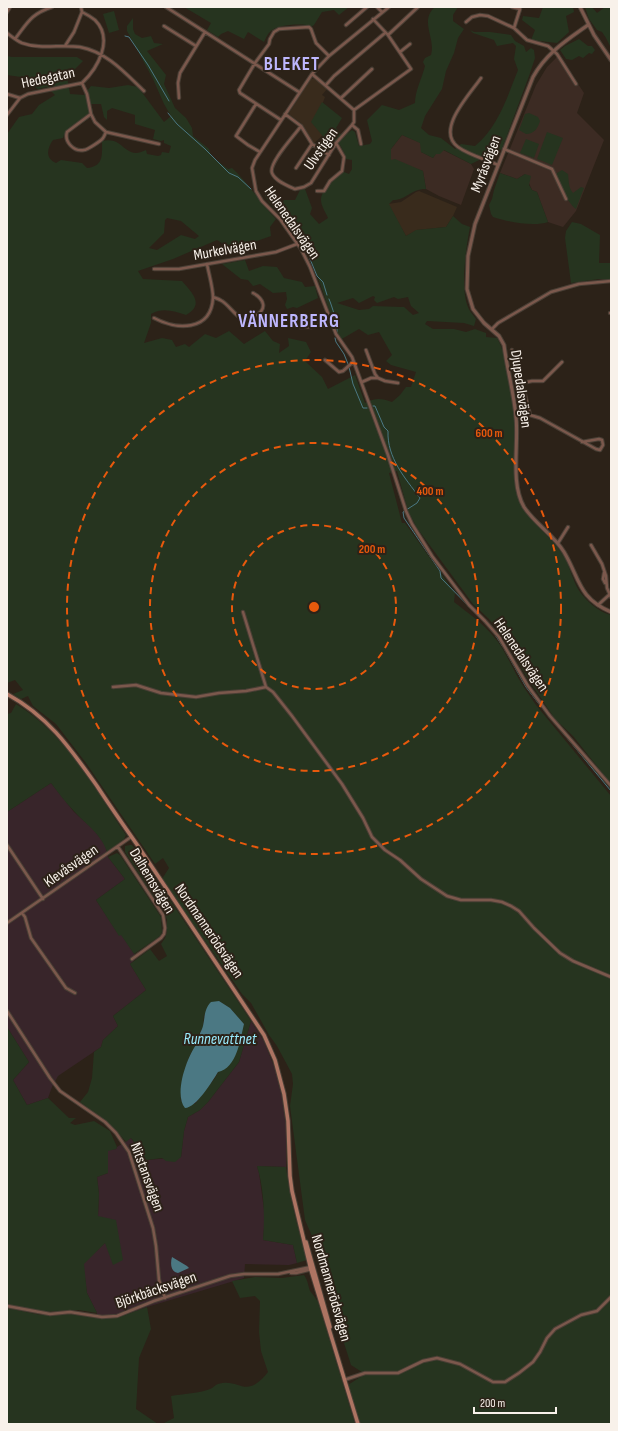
<svg xmlns="http://www.w3.org/2000/svg" width="618" height="1431" viewBox="0 0 618 1431" font-family="'Sofia Sans Condensed',sans-serif">
<style>
.commercial{fill:#3c2b23}
.industrial{fill:#38252a}
.built{fill:#392b1c}
.green{fill:#26341f;fill-rule:evenodd}
.water{fill:#4b7883}
.lines{fill:none;stroke-linecap:round;stroke-linejoin:round}
.stream{stroke:#4b7883;stroke-width:1}
.minor-casing{stroke:#493f35;stroke-width:4.5}
.tertiary-casing{stroke:#493f35;stroke-width:5}
.secondary-casing{stroke:#493f35;stroke-width:5.5}
.minor{stroke:#7b584c;stroke-width:2.5}
.tertiary{stroke:#7b584c;stroke-width:3}
.secondary{stroke:#ad7462;stroke-width:3.5}
.ring{fill:none;stroke:#e8590c;stroke-width:2;stroke-dasharray:7 5}
.labels{text-anchor:middle;dominant-baseline:central;stroke-width:4;stroke-linejoin:round;paint-order:stroke}
.street-label{font-size:15px;fill:#f8f1ea;stroke:#2c2218}
.water-label{font-size:16px;font-style:italic;fill:#9aebfd;stroke:#2c2218}
.district-label{font-size:19px;font-weight:bold;letter-spacing:1px;fill:#beb7fe;stroke:#2c2218}
.centre{fill:#e8590c;stroke:#2c2218;stroke-width:2}
.ring-label{font-size:12px;text-anchor:middle;font-weight:bold;fill:#e8590c;stroke:#2c2218;stroke-width:4;stroke-linejoin:round;paint-order:stroke}
</style>
<rect width="100%" height="100%" fill="#2c2218"/>
<!-- commercial -->
<path class="commercial" d="M559 55 584 93 577 113 604 140 576 211 563 227 548 222 537 192 532 190 525 174 517 179 500 173 536 85 547 67Z
M402 135 421 143V152L433 158 436 153 443 150 471 164 474 169 461 205 439 196 426 189 423 171 391 160V149Z"/>
<!-- industrial -->
<path class="industrial" d="M51 783 74 812 93 829 105 844 108 857 125 879 96 900 119 935 121 934 137 958 130 964 146 990 113 1016 118 1026 103 1040 101 1047 58 1076 52 1087 48 1098 27 1105 13 1080 29 1062 7 1027V812Z
M251 1021 264 1041 276 1071 280 1082 286 1123V1167L257 1166 259 1173 265 1217 263 1240 293 1245 297 1263 289 1265 245 1264 244 1278 147 1307 129 1315 119 1317 96 1318 97 1313 87 1293 83 1264 105 1243 98 1216 99 1194 97 1177 108 1173V1150L116 1149 117 1147 131 1138 134 1142 131 1150 136 1159 149 1199 152 1187 147 1166V1160L181 1157 184 1131 188 1117 200 1110 208 1102 239 1062Z"/>
<!-- built -->
<path class="built" d="M315 78 327 89 322 95 325 97 318 116 323 135 313 144 310 141 301 123 290 115 289 113 311 79Z
M419 191 457 207 453 216 446 227 417 230 406 236 388 204 401 202 416 192Z"/>
<!-- green -->
<path class="green" d="M184 7H349L339 15 334 10 322 12 314 25 311 27C305 22 276 25 271 31 268 33 266 38 264 42L248 32 244 39 228 31 221 34 218 37 207 30 211 23Z
M435 7H458L453 15V21L464 29 458 38 454 53 446 71 442 89 425 116 421 128 429 135 441 138 455 149 461 144 475 146C499 126 507 97 518 70L514 59 516 46 513 43 497 46 494 40 473 33 470 30 474 32H490L511 35 515 41 524 46 526 52 531 48 534 50 535 58 529 76 502 149 471 164 444 150 440 154H436L433 158 421 152 420 143 402 135 391 149V160L395 159 423 171 426 189C410 189 407 200 393 200L389 204 406 236 416 230 446 227 453 216 462 224 470 227C466 248 459 293 470 311 472 314 474 316 476 319L474 326 464 323 427 321 425 324 433 329H454L466 332 475 329 486 333V337L497 338C510 360 515 413 515 439 516 458 512 478 518 496 526 521 552 535 565 558 570 568 573 580 578 589 585 600 598 612 611 615V784L573 736 555 719 526 676 503 637 489 619 473 604 417 528 408 511 397 471 389 473 402 523H405L455 593 454 602C468 613 483 623 494 637 502 646 507 657 513 668 519 681 528 693 536 705L611 796V1424H360L348 1385 365 1374 351 1365 327 1290 315 1243 305 1220 290 1106 293 1084 292 1074 277 1046 269 1035 251 1003 242 994 162 879 169 868 163 858 155 864 86 763 56 724 33 706 28 696 21 699 13 694 23 690 15 680 7 683V134L19 117 32 114 39 105 55 95 47 87 38 89 21 77 7 75V56L12 57H77L83 61 67 77 70 94 84 95 91 86 109 88 128 85 138 87 164 122 171 116 164 104 153 79 127 31V26L133 18V29L135 34 142 38 151 36 154 43 163 44 147 51 166 75 164 84 175 108 186 118 192 128 193 136 209 149 211 156 228 169 232 168C249 184 260 202 276 219L270 227 271 236 246 245 243 253 235 251 217 240 173 259 138 271 143 279 182 281C192 293 205 304 186 315 174 311 163 307 151 314V323L144 343 162 338 172 340 176 347 185 344 189 347 205 334 216 338 229 331 244 344 265 331 273 341 280 344 279 353 289 346 288 338 306 342 311 352 305 361 322 377 328 389 355 375 365 403C375 398 381 398 392 402L400 395 406 387H411L416 372 391 365 386 361 392 355 379 332 368 335 359 329 340 340C326 305 318 269 299 236 290 221 273 211 265 196L267 194 280 208 284 200H295L300 190 305 189 312 208 310 214 319 224 328 218C326 213 321 206 321 200 321 189 336 178 344 172L349 174 352 169V160L346 159C344 153 342 146 336 141L335 144 326 140 311 122 322 102 342 118 336 128 343 137 352 130 355 132 359 146 370 144 372 141 367 120 382 105 399 110 415 103C415 91 422 78 425 66L423 62 425 58 431 55C436 38 419 21 435 7ZM91 104H101L104 117 107 120V111L112 108 135 115V124L155 130 153 139 161 141 164 140V143L171 146 169 153 162 152 161 155 158 156 147 154 146 150C143 151 139 153 136 153 122 152 121 137 102 141 102 155 104 166 87 168L82 163 61 160 56 163C45 159 47 148 53 140L63 138 64 135C69 132 92 118 93 114 93 111 92 107 91 104ZM167 218 181 221 199 236 195 239 181 235 157 250 149 248 164 233 165 220ZM373 296 375 297 374 300 377 303 394 297 398 299 408 297 411 306 419 313 413 315 404 307H401L373 306 369 309 359 310 337 303 353 298 359 303Z
M543 7H573L574 12 566 16 569 32 557 43 531 40 535 30 522 20 523 16 539 18Z
M585 7H592L597 13 605 7H611V48L606 38 602 32 597 30 589 19Z
M114 11 119 30 109 33 103 14Z
M579 39 588 46H592L595 50 592 54 589 53 583 58 579 56 572 60 566 59 560 50 565 46Z
M529 113 538 117 540 121C538 128 534 134 526 134L519 130 525 114Z
M547 132 563 138 552 165 537 159Z
M526 139 539 144 534 158 520 153Z
M562 170 568 174C569 181 568 187 573 193L581 187 584 188 576 209C568 203 557 183 557 173Z
M500 173 517 179 525 174 531 176 529 185 532 190 537 192 548 222C534 227 508 222 493 217L491 214 489 205 492 199 494 190Z
M572 222 581 224 600 235 599 263H611V280L599 279 571 283 565 238 566 231Z
M245 260 249 271 263 266 277 267 284 278 302 282 305 287 315 286 318 298 297 308 293 307 287 309 285 305 287 299 286 292 273 293 260 284 253 286 248 280 241 279 222 264Z
M16 704C66 734 94 788 126 835L124 839 107 852C101 833 85 824 73 810 65 802 58 792 51 783L7 812V714L11 713Z
M130 845H132L148 867 251 1021 239 1062 208 1102 200 1110 188 1117 184 1131 181 1157 175 1162 166 1161 162 1158 147 1160 142 1156 136 1159 131 1150 134 1142 131 1138 126 1142 115 1129 80 1102 88 1092 92 1078 94 1052 101 1047 103 1040 118 1026 113 1016 146 990 130 964 150 949 159 961 167 956 161 944 165 938 167 932V920L165 914 125 852V846ZM219 1001 230 1008 244 1024 215 1078 195 1104 181 1101C180 1082 186 1056 199 1041V1034L203 1027 204 1015Z
M117 853 120 855 161 917 162 932 160 936 134 954 121 935 119 936 96 900 125 879 108 857Z
M7 1027 29 1062 13 1080 27 1105 48 1098 69 1118H76L70 1123 75 1125 94 1121 110 1131 117 1147 116 1149 108 1151V1173L97 1177 99 1194 98 1216 116 1220 123 1260 113 1265 105 1243 84 1264 87 1293 97 1313 78 1310 42 1312 7 1304Z
M257 1166 286 1167C290 1199 298 1230 307 1260L297 1263 293 1245 263 1240C265 1216 264 1189 257 1166Z
M304 1275C308 1280 308 1286 310 1291 313 1295 316 1298 318 1302L355 1424H162L174 1418 171 1396C181 1394 202 1393 210 1389 213 1388 215 1385 218 1384 240 1377 245 1401 268 1372L261 1351 259 1332 260 1301 255 1296 240 1298 232 1281 255 1277 282 1278Z
M147 1307 151 1329 139 1358 136 1409 158 1424H7V1308L41 1315 69 1314 96 1318 119 1317Z"/>
<!-- water -->
<path class="water" d="M219 1001 230 1008 244 1024C240 1040 237 1068 218 1072 212 1082 196 1108 185 1108 173 1094 188 1053 199 1041 199 1032 201 1033 203 1026 205 1017 204 1009 211 1002Z
M172 1257 187 1266 189 1268 178 1273C171 1272 170 1264 172 1257Z"/>
<g class="lines">
<!-- stream -->
<path class="stream" d="M125 36 129 37 148 65 169 101
M168 113 177 124 205 149 229 173 238 177 251 189
M266 196 280 211 286 221 297 235 308 254 317 276 323 282 327 295
M329 299C332 306 338 325 337 332
M335 338 336 342 344 354 348 364
M349 367 353 384 363 408H367
M373 406H375L384 427 388 431C387 458 405 478 420 498L417 503 403 512 404 518 440 571 441 578 492 630 503 647
M505 650 526 687 539 704 611 791"/>
<defs>
<path id="minor" d="M166 7 299 92
M377 7 382 12
M389 7 329 56 312 74 255 160 252 168 256 191 262 201 280 219 301 249 310 267 336 334 352 357 388 455 406 511 412 524 432 556 469 605 485 621 499 637 528 686 550 716 611 786
M512 7 520 9 514 28
M7 12 10 7
M466 22 472 17 480 15 488 16 514 28 527 40 548 46 557 54 576 84
M346 25 367 7
M164 26 196 46
M7 33C12 37 17 41 22 43 41 50 61 44 80 47 107 52 125 73 144 91
M388 35 418 7
M15 39C28 22 31 14 52 7
M65 46 74 32 82 12
M400 52 410 44
M312 74 354 110
M481 78C470 94 435 130 458 147 469 155 485 159 498 165
M82 83 87 94 91 114 95 122 106 132 159 144
M326 85 334 76 385 33
M7 94 20 98 28 94 82 83C98 68 114 39 95 20 91 17 86 14 82 12L81 7
M179 98 178 83 180 73 205 32
M341 98 372 69
M256 104 236 136 248 145 260 152
M91 114 67 132C64 142 74 152 84 150 87 150 101 141 103 138 104 137 105 134 106 132
M285 114 301 126C295 135 268 163 272 173 275 181 288 186 295 189L304 187 311 183 336 143 352 125 354 122V110L411 69 388 35 373 19
M7 115 20 98
M281 120 240 93 239 90 255 63 269 44 270 39 274 32 279 29 309 27 311 29 316 43 329 56
M352 125 358 130 361 144
M301 126 312 144 329 155
M504 149 552 169 566 199
M296 168 312 144
M317 191H324L330 181 342 171 344 157 336 143
M154 269H179L276 252 297 244
M213 297C216 298 219 299 222 301 229 305 238 320 246 320 249 320 252 317 255 316 268 309 264 299 253 293
M610 313H611
M154 318C176 330 211 332 213 298 213 287 209 275 207 264
M299 327H312L330 320
M492 329 498 323 551 292 579 284 611 281
M366 350 375 374 378 378
M512 350 521 379 530 415
M325 360 339 372 343 371 353 362
M362 382 371 378H378L385 381 398 383
M522 383 532 381H543L562 362
M516 417 530 415 540 418 596 449 600 450 603 445 602 440 599 439 582 442
M558 543 568 527
M591 545 602 564 606 576 607 588 611 597
M604 573 603 579 605 583
M598 605 609 595
M243 612 266 687 273 692 292 716 342 784 363 818 372 837 385 850 400 860 421 879 447 896 461 900H491L502 902 511 906 519 911 534 928 560 953 573 961 611 977
M113 687 136 685 161 693 196 697 219 693 246 691 266 687
M7 845 43 899
M118 847 163 915 165 928 164 934 161 938 132 959
M22 913 25 917 31 938 66 988 75 993
M7 923 131 837
M7 1011 50 1078 60 1091 105 1122 116 1133 129 1152 153 1228 156 1246 159 1280 165 1298
M291 1273H296L312 1269
M7 1306 50 1314 70 1312 102 1317 117 1316 154 1301 230 1276 244 1274H278L311 1267
M344 1380 365 1373H398L423 1361 437 1358 460 1364 493 1382H505L519 1373 533 1362 540 1352 547 1338 555 1329 581 1315 597 1311 611 1297"/>
<path id="tertiary" d="M580 7 594 35 611 60
M588 25C567 40 546 53 533 77L475 224 468 256 467 289 473 309 484 323 499 336 504 345C507 369 514 393 516 417 519 444 510 483 524 507 535 524 554 535 564 552 580 579 578 598 611 612"/>
<path id="secondary" d="M7 694C49 717 70 748 97 786 110 806 124 826 138 846 180 909 222 971 264 1035L275 1060 284 1094 288 1121 290 1176 292 1191 311 1270 358 1424
M306 1242 330 1327"/>
</defs>
<!-- minor casing -->
<use href="#minor" class="minor-casing"/>
<!-- tertiary casing -->
<use href="#tertiary" class="tertiary-casing"/>
<!-- secondary casing -->
<use href="#secondary" class="secondary-casing"/>
<!-- minor -->
<use href="#minor" class="minor"/>
<!-- tertiary -->
<use href="#tertiary" class="tertiary"/>
<!-- secondary -->
<use href="#secondary" class="secondary"/>
</g>
<!-- distance rings -->
<g class="ring">
<circle cx="314" cy="607" r="82"/>
<circle cx="314" cy="607" r="164"/>
<circle cx="314" cy="607" r="247"/>
</g>
<g class="labels">
<!-- street labels -->
<g class="street-label">
<text transform="translate(48 78) rotate(-12)">Hedegatan</text>
<text transform="translate(321 149) rotate(-55)">Ulvstigen</text>
<text transform="translate(486 164) rotate(-69)">Myråsvägen</text>
<text transform="translate(292 223) rotate(55)">Helenedalsvägen</text>
<text transform="translate(225 250) rotate(-10)">Murkelvägen</text>
<text transform="translate(521 389) rotate(82)">Djupedalsvägen</text>
<text transform="translate(521 655) rotate(56)">Helenedalsvägen</text>
<text transform="translate(71 866) rotate(-35)">Klevåsvägen</text>
<text transform="translate(152 881) rotate(59)">Dalhemsvägen</text>
<text transform="translate(209 931) rotate(56)">Nordmannerödsvägen</text>
<text transform="translate(147 1177) rotate(70)">Nitstansvägen</text>
<text transform="translate(331 1288) rotate(74)">Nordmannerödsvägen</text>
<text transform="translate(156 1290) rotate(-19)">Björkbäcksvägen</text>
</g>
<!-- water labels -->
<g class="water-label">
<text x="220" y="1039">Runnevattnet</text>
</g>
<!-- district labels -->
<g class="district-label">
<text x="292" y="64">BLEKET</text>
<text x="289" y="321">VÄNNERBERG</text>
</g>
</g>
<circle cx="314" cy="607" r="6" class="centre"/>
<g class="ring-label">
<text x="489" y="437">600 m</text>
<text x="430" y="495">400 m</text>
<text x="372" y="553">200 m</text>
</g>
<!-- border -->
<rect width="618" height="1431" fill="none" stroke="#f8f1ea" stroke-width="16"/>
<!-- scale -->
<path d="M474 1407v6h82v-6" fill="none" stroke="#f8f1ea" stroke-width="2"/>
<text x="480" y="1407" font-size="12" fill="#f8f1ea" stroke="#2c2218" stroke-width="3" paint-order="stroke">200 m</text>
</svg>
